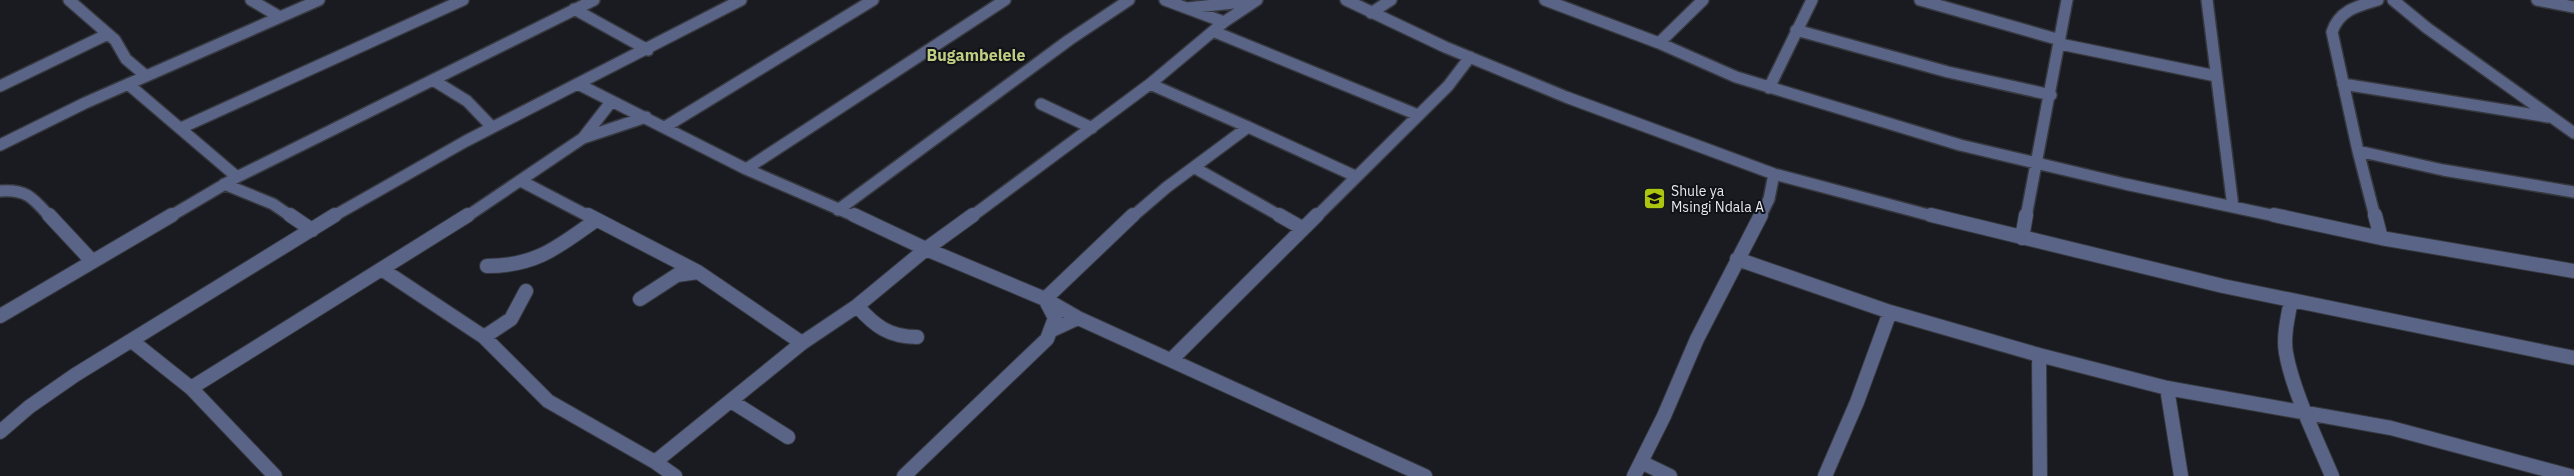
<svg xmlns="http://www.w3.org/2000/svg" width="2574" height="476" viewBox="0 0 2574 476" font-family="'IBM Plex Sans',sans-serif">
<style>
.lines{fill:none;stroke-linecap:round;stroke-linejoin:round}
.minor-far1-casing{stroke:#36383e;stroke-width:14}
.minor-casing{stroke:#36383e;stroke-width:16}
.minor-far1{stroke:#596486;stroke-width:11}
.minor{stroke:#596486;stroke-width:14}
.labels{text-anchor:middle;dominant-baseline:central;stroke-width:4;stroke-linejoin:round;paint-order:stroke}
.poi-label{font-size:14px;fill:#e8e9ee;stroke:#101218;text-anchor:start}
.quarter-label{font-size:16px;font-weight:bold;fill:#becf84;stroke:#101218}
</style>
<rect width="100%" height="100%" fill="#191b21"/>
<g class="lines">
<defs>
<path id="minor-far1" d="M69 0 115 40 126 59 146 76
M251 0 280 17
M1165 0 1224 22
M1346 0 1445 47 1566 97 1774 174 1936 217
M1545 0 1659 43 1736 77 1960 145 2125 184 2280 217
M1920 0 2060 40
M2207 0 2233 207
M2393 0 2427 28 2574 133
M2537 0 2574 7
M1187 8 1252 1
M574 9 648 50
M1371 13 1391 0
M1796 30 1948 72 2051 95
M1215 32 1418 115
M1659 43 1703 0
M2060 44 2216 76
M433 80 467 101 491 126
M128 84 237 177
M578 84 746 169 857 217
M2343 84 2548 117
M0 86 108 34
M1769 88 1812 0
M1041 104 1092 128
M665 127 873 0
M1248 127 1355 176
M181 128 463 0
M583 138 646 117
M0 145 85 103 319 0
M2358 151 2443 170 2574 192
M1195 168 1282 217
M746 169 1005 0
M521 181 590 217
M224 184 273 204 292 217
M0 191C27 189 33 198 50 217
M838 210 1069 40 1129 0
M169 217 237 177 594 0
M332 217 466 141 741 0
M466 217 583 138 611 102
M971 217 1150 84 1224 22 1257 0
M1132 217 1167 187 1248 127 1150 84
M1316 217 1448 86 1470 57
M1760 217 1769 199 1774 174
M2026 217 2067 0
M2375 217 2358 151 2332 32C2339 10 2358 6 2378 0"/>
<path id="minor" d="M49 215 91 260
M290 215 312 230
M588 215 698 272 802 343 857 306 926 249 973 215
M854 215 926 249 1045 299 1078 318 1425 476
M1279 215 1302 228
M1931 215 2223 286 2574 358
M2274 215 2381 238 2574 271
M2375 215 2381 238
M2022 238 2026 215
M1737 259 1890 312 2039 355 2167 388 2391 428 2570 476
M487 266C536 266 558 247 596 220
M383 270 484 337 548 401 655 462 675 476
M640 299 677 275 698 272
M2291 300C2288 317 2283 336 2286 353 2293 392 2317 440 2332 476
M857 306C875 326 889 337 917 337
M0 316 172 215
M1052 330 1078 318
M484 337 511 319 526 291
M132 341 191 388 275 476
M2039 355 2040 476
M1171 360 1317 215
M191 388 468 215
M2167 388 2181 476
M731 401 788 437
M0 432 29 407 75 375 335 215
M655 462 802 343
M1641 462 1670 476
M904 476 1047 339 1055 318 1045 299 1133 215
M1634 476 1664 416 1697 339 1761 215
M1825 476 1857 402 1890 312"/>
</defs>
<!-- minor-far1 casing -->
<use href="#minor-far1" class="minor-far1-casing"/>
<!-- minor casing -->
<use href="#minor" class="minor-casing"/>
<!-- minor-far1 -->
<use href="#minor-far1" class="minor-far1"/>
<!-- minor -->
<use href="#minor" class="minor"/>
</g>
<!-- icons -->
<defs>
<symbol id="school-square" viewBox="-11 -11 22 22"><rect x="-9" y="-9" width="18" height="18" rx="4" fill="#acc610" stroke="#101218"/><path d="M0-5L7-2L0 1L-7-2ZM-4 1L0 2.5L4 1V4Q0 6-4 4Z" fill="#111"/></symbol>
</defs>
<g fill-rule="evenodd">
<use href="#school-square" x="1642" y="186" width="25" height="25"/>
</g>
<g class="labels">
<!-- poi labels -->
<g class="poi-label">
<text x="1671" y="191">Shule ya<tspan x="1671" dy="16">Msingi Ndala A</tspan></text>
</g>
<!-- quarter labels -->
<g class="quarter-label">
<text x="976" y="55">Bugambelele</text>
</g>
</g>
</svg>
